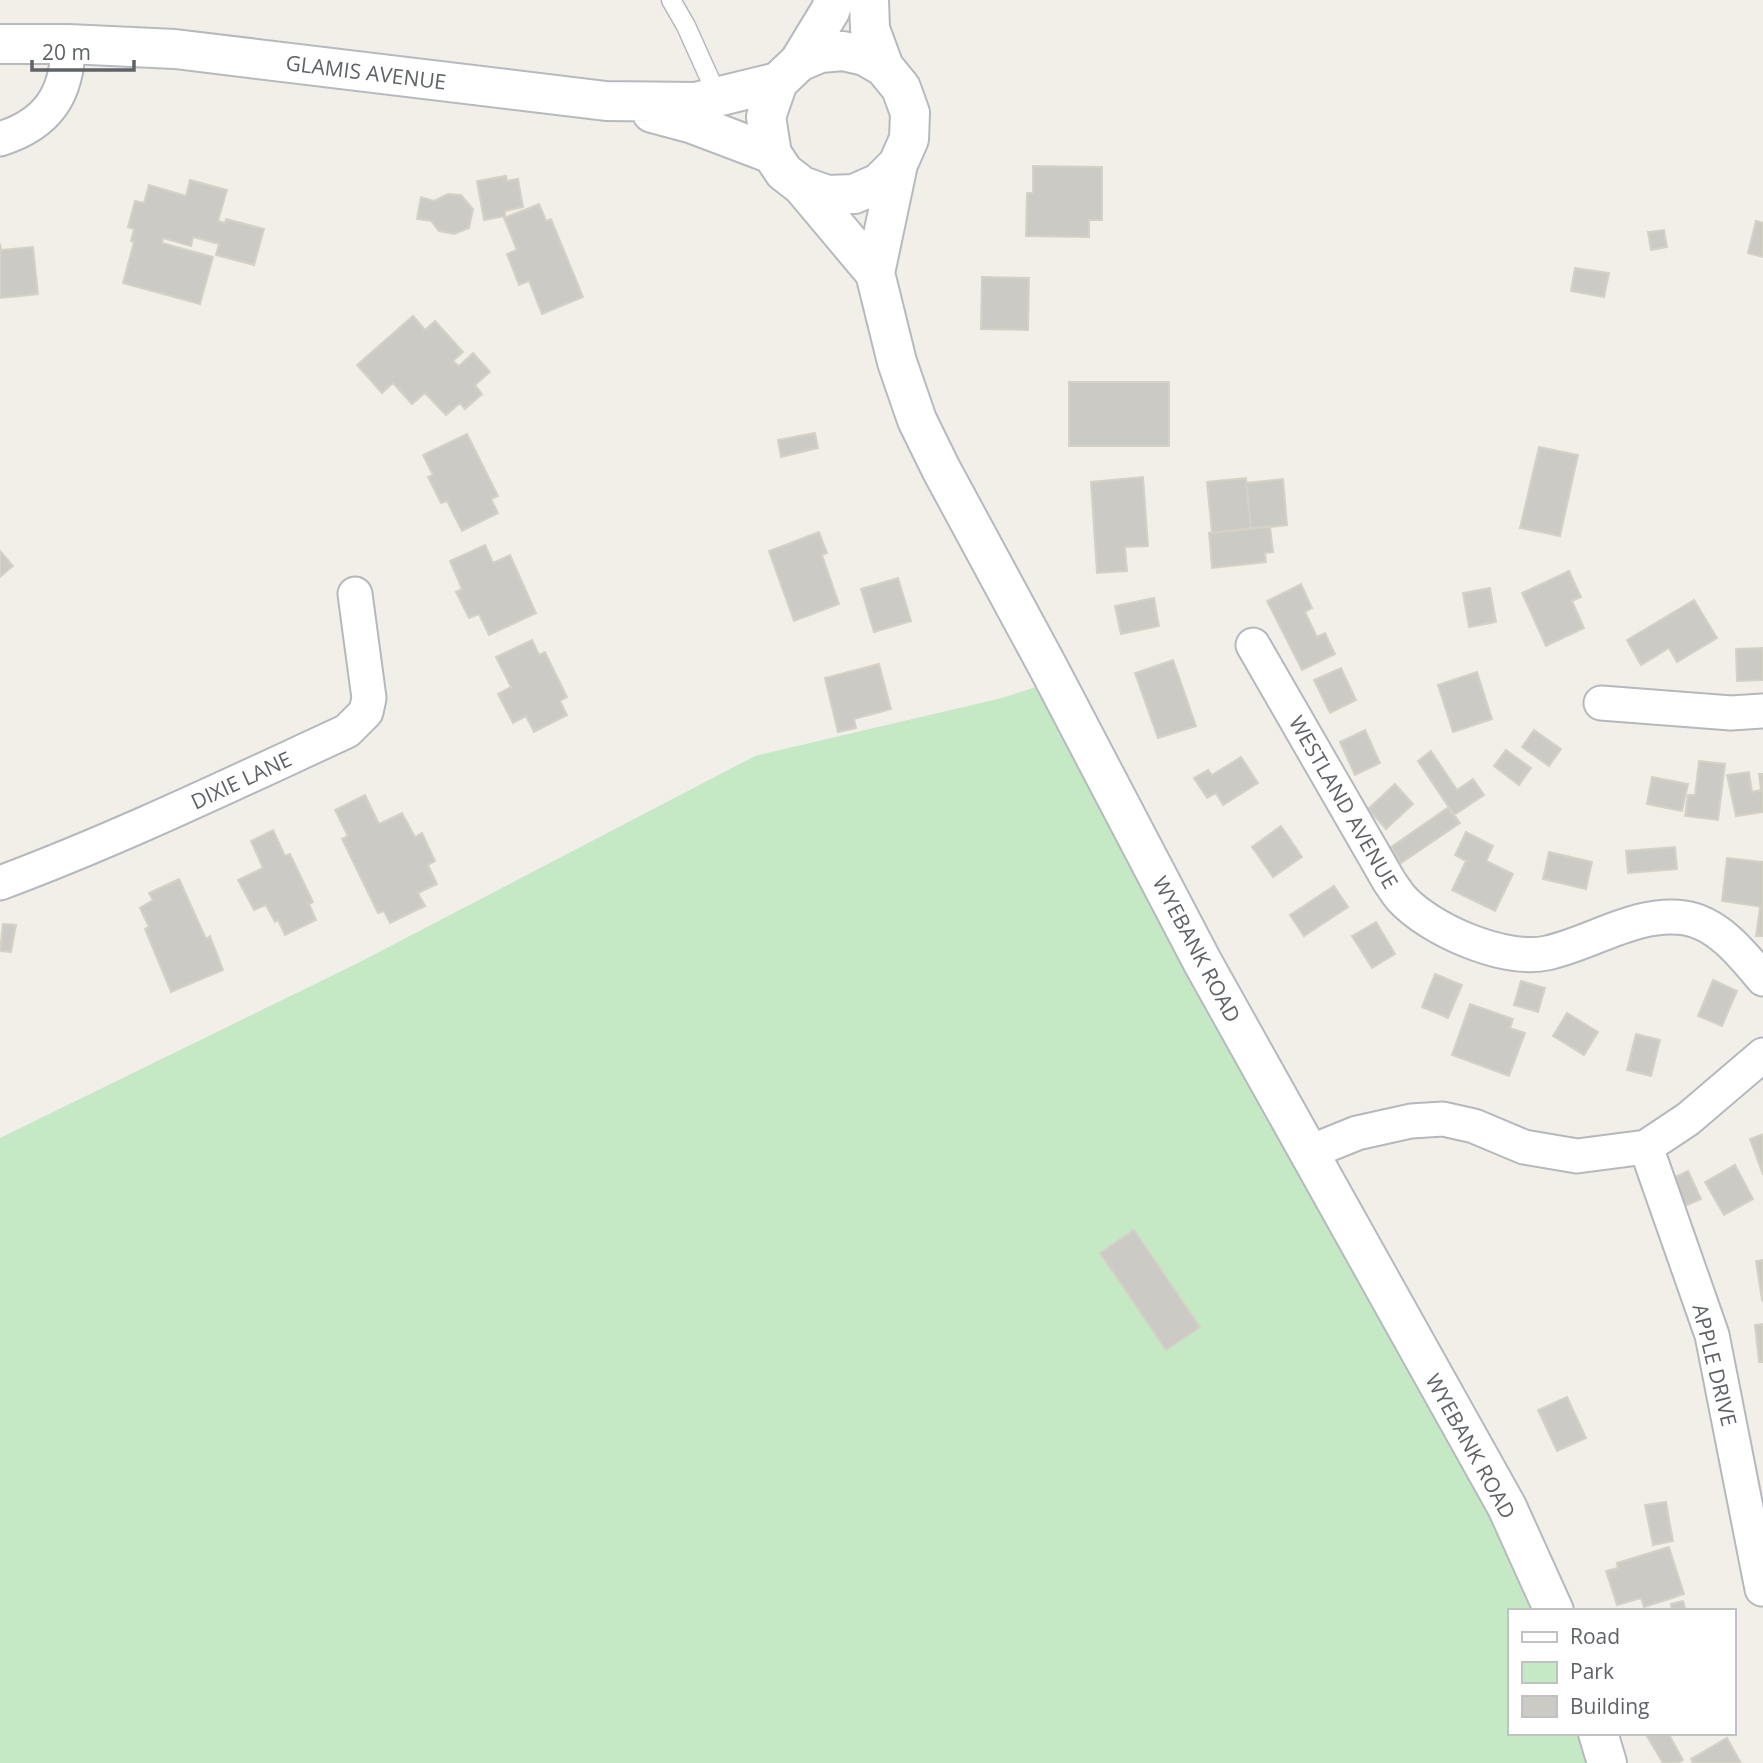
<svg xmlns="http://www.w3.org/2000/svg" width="1763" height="1763" viewBox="0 0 1763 1763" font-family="'Open Sans',sans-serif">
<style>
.green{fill:#c5e8c5}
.building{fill:#cccac5;stroke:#d6d1c6;stroke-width:2}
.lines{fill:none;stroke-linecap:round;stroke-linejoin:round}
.lane-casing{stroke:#b5b8bc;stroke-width:21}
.street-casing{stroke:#b5b8bc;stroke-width:37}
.secondary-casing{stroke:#b6babf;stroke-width:42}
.lane{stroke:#fff;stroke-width:18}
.street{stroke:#fff;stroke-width:33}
.secondary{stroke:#fff;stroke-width:38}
.labels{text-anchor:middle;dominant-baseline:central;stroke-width:5;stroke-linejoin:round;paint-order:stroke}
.street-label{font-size:21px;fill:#5f6368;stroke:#fff}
</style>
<rect width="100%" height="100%" fill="#f1efe8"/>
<!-- green -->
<path class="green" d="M1054 681 1550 1611H1509V1733H1596L1605 1763H0V1138L356 964 755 756 1002 698Z"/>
<!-- building -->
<path class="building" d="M1033 166 1102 167V220H1089V237L1026 236 1027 193H1033Z
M506 176 507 181 518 179 523 207 505 211V216L484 220 477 181Z
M190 180 227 190 218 221 225 223 226 219 264 229 254 265 216 255 219 244 193 237 191 246 163 238 162 243 213 257 200 304 123 283 134 242 131 241 134 229 128 227 135 201 144 203 149 185 186 196Z
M448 194 461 195 473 209 469 228 454 234 439 231 431 221 417 219 421 197 434 201Z
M539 204 546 221 551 219 583 297 542 314 529 281 519 285 507 254 517 250 504 218Z
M1756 221 1763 223V257L1748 253Z
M1664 230 1667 247 1651 250 1648 232Z
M0 244 1 250 33 247 38 294 0 298Z
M1575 268 1609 273 1604 297 1571 291Z
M982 277 1029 278 1028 330 981 329Z
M413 316 425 330 435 321 463 352 453 361 459 366 473 353 490 372 475 385 482 394 465 409 460 403 446 415 425 393 412 404 393 383 382 393 357 365Z
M1069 382H1169V446H1069Z
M815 433 818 448 781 457 778 440Z
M467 434 498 496 491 499 498 513 462 531 447 501 441 503 428 477 433 475 423 455Z
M1539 447 1578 455 1560 536 1520 528Z
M1143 477 1148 546 1125 547 1127 571 1097 573 1091 482Z
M1246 478 1251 529 1212 533 1207 482Z
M1283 479 1287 525 1251 529 1246 483Z
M1270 526 1273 552 1265 553 1266 562 1212 568 1209 533Z
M819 532 827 553 822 555 839 604 794 621 769 551Z
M485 545 493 563 510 555 536 613 489 635 479 614 469 618 456 592 462 589 450 561Z
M0 551 13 566 0 577Z
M1569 571 1581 597 1572 601 1584 628 1546 646 1522 593Z
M898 578 911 621 874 632 861 589Z
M1301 584 1312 608 1305 612 1317 637 1325 633 1335 654 1302 670 1267 601Z
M1490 588 1496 622 1469 627 1463 593Z
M1154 598 1159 626 1121 634 1115 606Z
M1694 600 1717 638 1677 662 1669 648 1641 665 1627 640Z
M532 640 539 655 545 652 567 697 560 701 567 715 534 732 526 716 513 723 498 694 511 687 496 657Z
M1763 648V680L1737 681 1736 649Z
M1173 660 1196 726 1158 738 1135 673Z
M879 664 891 709 854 719 856 728 838 732 825 678Z
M1341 668 1356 700 1330 713 1314 680Z
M1477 672 1492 719 1453 732 1438 685Z
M1365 730 1380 763 1355 775 1340 742Z
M1534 730 1561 749 1549 766 1522 747Z
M1506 750 1531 768 1519 785 1494 766Z
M1431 751 1457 790 1473 779 1484 795 1454 815 1418 761Z
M1241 757 1258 783 1223 805 1216 793 1207 798 1194 778 1208 770 1212 775Z
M1699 761 1725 764 1718 820 1685 816 1688 795H1695Z
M1749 772 1752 792 1761 790 1759 774H1763V812L1736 816 1727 775Z
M1652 777 1688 784 1682 811 1647 804Z
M1395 784 1413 804 1386 829 1368 809Z
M365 795 379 824 402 813 415 837 422 833 435 861 428 865 437 884 418 893 425 906 390 923 384 911 378 913 342 839 348 836 335 810Z
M1449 807 1460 823 1401 863 1391 847Z
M1281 826 1302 857 1273 877 1252 847Z
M273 830 285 856 290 854 313 902 309 904 316 920 285 935 278 920 275 922 266 905 254 910 238 880 263 868 251 841Z
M1466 832 1493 846 1486 861 1513 874 1495 911 1452 890 1466 861 1455 855Z
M1675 847 1677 869 1628 873 1626 851Z
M1549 852 1592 862 1586 889 1543 879Z
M1727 858 1763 862V907L1722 901Z
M179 879 206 939 210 936 223 970 171 992 145 929 149 927 140 908 153 900 149 893Z
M1334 886 1348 907 1304 936 1290 915Z
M1760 907H1763V936H1756Z
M1376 922 1395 954 1372 968 1352 936Z
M3 924 16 925 11 952 0 951Z
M1435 974 1462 985 1448 1018 1422 1007Z
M1713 980 1737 991 1722 1026 1698 1016Z
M1521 981 1545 988 1538 1012 1514 1005Z
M1470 1004 1513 1019 1510 1028 1525 1033 1509 1076 1452 1055Z
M1567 1013 1598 1032 1584 1055 1553 1036Z
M1636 1034 1660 1040 1651 1076 1627 1070Z
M1763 1134V1175L1750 1139Z
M1735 1165 1753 1199 1724 1215 1705 1182Z
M1688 1171 1701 1199 1685 1206 1673 1178Z
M1134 1230 1200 1327 1166 1350 1100 1253Z
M1763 1260V1299L1762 1300 1756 1261Z
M1763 1324V1362H1759L1755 1325Z
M1567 1397 1586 1438 1557 1451 1538 1410Z
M1666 1502 1673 1541 1653 1545 1645 1505Z
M1669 1547 1684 1594 1644 1607 1641 1598 1617 1605 1606 1571 1618 1568 1617 1563Z
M1683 1601 1686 1611H1672L1671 1604Z
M1645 1733H1668L1683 1760 1678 1763H1663Z
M1727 1738 1741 1763H1693L1691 1759Z"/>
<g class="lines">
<defs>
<path id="lane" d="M671 0 686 26 718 97"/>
<path id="street" d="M0 139C48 124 68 94 68 44
M1253 645 1389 881C1393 887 1397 893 1401 898 1430 930 1504 962 1547 953 1593 943 1636 911 1685 918 1718 923 1743 955 1763 979
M1601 703 1731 713 1763 711
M0 883C118 839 232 784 347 731L366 712 369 698 355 594
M1646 1147 1712 1335 1762 1589
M1310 1152 1357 1133 1411 1121 1443 1119 1474 1126 1524 1147 1577 1156 1646 1147 1688 1119 1763 1055"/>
<path id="secondary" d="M869 0 870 29 884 67
M0 44H68L175 49 606 101 696 102 778 82
M799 62 830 11 834 0
M652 113 693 124 772 154
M898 164 879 183 854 194 827 195 802 186 784 172 772 154 766 117 778 82 799 62 820 53 843 51 865 56 884 67 901 88 910 113 909 139 898 164 875 273 897 362 917 420 941 469 1048 667 1203 963 1507 1507 1554 1611
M802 186 875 273
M1598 1733 1607 1763"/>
</defs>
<!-- lane casing -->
<use href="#lane" class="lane-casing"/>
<!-- street casing -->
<use href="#street" class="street-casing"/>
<!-- secondary casing -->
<use href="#secondary" class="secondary-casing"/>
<!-- lane -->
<use href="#lane" class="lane"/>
<!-- street -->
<use href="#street" class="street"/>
<!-- secondary -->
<use href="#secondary" class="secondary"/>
</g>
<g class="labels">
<!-- street labels -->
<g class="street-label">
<text transform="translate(366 72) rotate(7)">GLAMIS AVENUE</text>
<text transform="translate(241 780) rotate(-25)">DIXIE LANE</text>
<text transform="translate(1344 802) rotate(60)">WESTLAND AVENUE</text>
<text transform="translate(1197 949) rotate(62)">WYEBANK ROAD</text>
<text transform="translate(1715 1365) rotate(76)">APPLE DRIVE</text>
<text transform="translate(1471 1446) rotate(61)">WYEBANK ROAD</text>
</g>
</g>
<!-- legend -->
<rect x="1508" y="1609" width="228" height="126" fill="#ffffff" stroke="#bfc1c3" stroke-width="2"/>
<rect x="1522" y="1632" width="35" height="10" fill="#ffffff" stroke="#bfc1c3" stroke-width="2"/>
<text x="1570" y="1644" font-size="21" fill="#5f6368">Road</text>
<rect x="1522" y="1662" width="35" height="21" fill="#c5e8c5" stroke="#bfc1c3" stroke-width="2"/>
<text x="1570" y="1679" font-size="21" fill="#5f6368">Park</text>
<rect x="1522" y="1696" width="35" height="21" fill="#cccac5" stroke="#bfc1c3" stroke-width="2"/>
<text x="1570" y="1714" font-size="21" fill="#5f6368">Building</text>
<!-- scale -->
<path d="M32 60v10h102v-10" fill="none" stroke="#5f6368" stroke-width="3.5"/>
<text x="42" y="60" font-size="21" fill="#5f6368" stroke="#ffffff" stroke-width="5" paint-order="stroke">20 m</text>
</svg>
